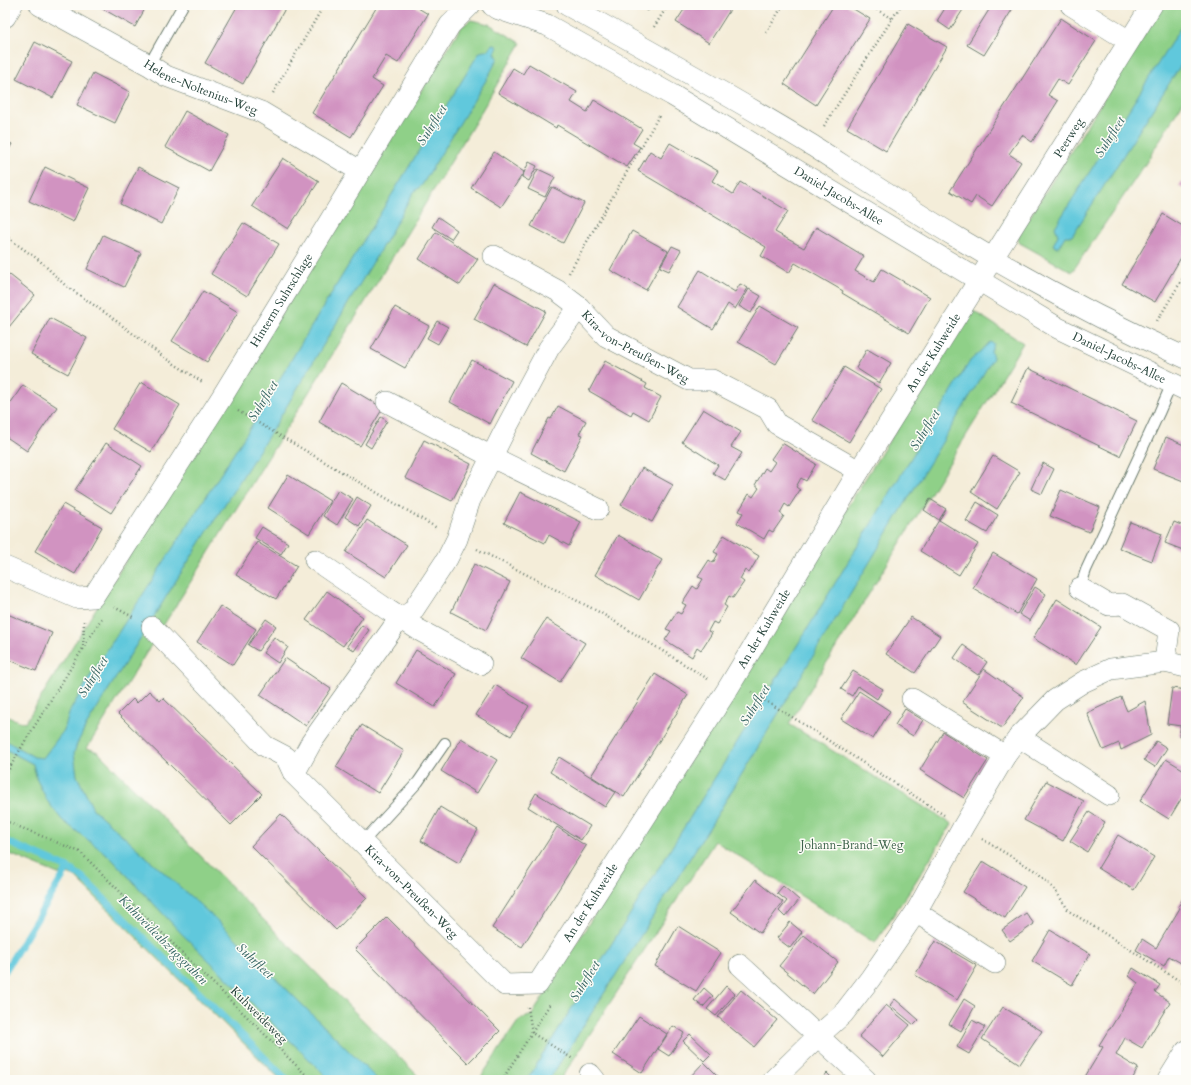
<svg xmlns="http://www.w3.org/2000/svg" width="1191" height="1085" viewBox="0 0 1191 1085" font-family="Cardo,serif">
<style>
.green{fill:#8fd088;stroke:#57865e}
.water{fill:#60c8dc;stroke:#408288}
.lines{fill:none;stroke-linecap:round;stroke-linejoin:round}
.stream{stroke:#60c8dc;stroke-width:7}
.building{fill:#d193c1}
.service-casing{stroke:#6a7b6e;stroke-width:12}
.minor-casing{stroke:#6a7b6e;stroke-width:22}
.path{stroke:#6a7b6e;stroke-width:2.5;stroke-dasharray:1 3;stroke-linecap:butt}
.service{stroke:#fff;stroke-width:10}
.minor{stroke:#fff;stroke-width:21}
.labels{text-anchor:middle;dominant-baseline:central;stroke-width:3;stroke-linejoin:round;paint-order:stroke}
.street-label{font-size:12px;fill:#1f3d34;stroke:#fdfcf7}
.park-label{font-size:12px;fill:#3b6249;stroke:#fdfcf7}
.water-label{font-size:13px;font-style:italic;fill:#2f605e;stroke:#fdfcf7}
</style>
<rect width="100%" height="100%" fill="#fdfcf7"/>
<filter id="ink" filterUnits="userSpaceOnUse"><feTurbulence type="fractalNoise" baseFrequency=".025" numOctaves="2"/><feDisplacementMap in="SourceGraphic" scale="8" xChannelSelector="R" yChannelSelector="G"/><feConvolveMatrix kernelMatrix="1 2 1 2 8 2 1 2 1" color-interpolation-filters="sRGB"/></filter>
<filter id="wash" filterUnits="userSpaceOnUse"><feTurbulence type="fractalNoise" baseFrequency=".012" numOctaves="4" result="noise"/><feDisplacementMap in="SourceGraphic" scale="16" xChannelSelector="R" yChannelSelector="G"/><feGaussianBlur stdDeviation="0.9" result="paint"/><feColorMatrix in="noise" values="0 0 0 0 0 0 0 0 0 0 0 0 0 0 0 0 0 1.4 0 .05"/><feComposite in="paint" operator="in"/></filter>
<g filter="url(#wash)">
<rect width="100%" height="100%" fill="#f4edd9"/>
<!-- green -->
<path class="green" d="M1163 5H1186V97L1144 166 1072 272 1018 242 1019 234Z
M471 20 489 24 521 43 474 124 367 299 87 748 98 752 422 1080H281L73 875 58 874 5 852V716L25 723 90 618 461 27Z
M972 310 1023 343 789 724 952 824 916 881 875 943 715 841 560 1080H479L519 1020 532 1015 858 490Z"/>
<!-- water -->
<path class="water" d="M1186 19V57L1072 236H1065L1058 248 1053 245 1058 235 1055 227Z
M493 44 498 47 495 53 498 58 488 77 422 185 413 193 388 237 276 424 179 576 86 726 77 744 74 753 77 776 93 809 219 922 378 1080H330L181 933 110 857 62 820 48 802 37 780 33 764 5 749V739L8 742 34 757 43 758 64 730 70 711 91 675 247 433 354 256 474 61 480 52 489 50Z
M990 342 994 344 991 351 993 358 711 825 549 1080H527L803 636 970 361Z"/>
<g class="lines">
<!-- stream -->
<path class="stream" d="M5 841 68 868 82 877 287 1080
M5 971 68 868"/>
</g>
<g id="blocks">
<!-- building -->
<path class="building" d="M96 5H147L135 27Z
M238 5H287L243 84 205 63Z
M378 5H413L428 14 398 63 386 56 372 79 383 86 351 137 312 113Z
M639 5H652L648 11Z
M687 5H733L709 43 676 22Z
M834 5H847L870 19 816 105 784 84Z
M947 5H966L950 30 937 21Z
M992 5H1015L984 55 967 45Z
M1061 18 1096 41 1068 85 1058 79 1048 95 1058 101 1032 142 1022 135 1009 154 1021 162 992 206 976 196 971 204 950 191Z
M908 24 947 47 886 151 847 128Z
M35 42 72 61 53 98 16 79Z
M529 64 577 92 571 102 587 112 594 100 642 129 633 143 640 147 627 167 557 125 556 128 498 93 513 68 523 74Z
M93 73 130 92 115 123 77 105Z
M185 111 229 135 209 171 165 147Z
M5 140 12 144 5 156Z
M670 143 718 171 712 181 733 194 740 182 788 211 775 232 804 248 816 227 864 256 855 271 874 282 882 269 930 297 909 333 842 293 843 291 795 263 789 273 761 256 766 247 638 171 650 151 661 158Z
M494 152 524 172 501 207 471 188Z
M283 158 319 181 288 229 252 206Z
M529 162 537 166 529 181 522 177Z
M45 167 89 188 73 222 29 201Z
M138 167 179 188 161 224 120 204Z
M538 169 555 177 545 197 528 189Z
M1186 175V190L1179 186Z
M552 187 584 203 563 243 531 226Z
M1163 214 1186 228V249L1155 302 1122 284Z
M438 217 457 230 451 239 432 227Z
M243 223 279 244 247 296 211 274Z
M632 231 668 251 646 290 610 270Z
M436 232 478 259 460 285 419 259Z
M103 235 141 253 124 287 87 269Z
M672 246 681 250 669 271 660 267Z
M700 270 735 292 740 284 748 288 735 309 728 304 713 329 677 307Z
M5 271 35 295 9 327 5 323Z
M494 283 546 311 526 347 474 319Z
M749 289 761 296 751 313 739 306Z
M203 291 238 312 207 362 172 341Z
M760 306 798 328 776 364 738 342Z
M395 307 429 326 405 368 371 349Z
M50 318 87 338 68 374 31 354Z
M437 321 448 327 438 344 427 338Z
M867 349 891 363 879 383 856 368Z
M472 360 512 381 490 424 450 402Z
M605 361 647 384 645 388 661 397 649 420 633 411 631 415 589 391Z
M844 367 881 389 849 442 812 420Z
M1028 368 1137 421 1120 456 1011 403Z
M141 382 180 405 151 452 112 429Z
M341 383 383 408 360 446 319 422Z
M23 385 57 407 27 451 5 436V411Z
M558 406 586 421 579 434 583 435 564 471 531 453 549 418 551 419Z
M703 409 741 432 731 447 742 453 725 480 713 473 718 465 682 442Z
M381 417 387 421 371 448 365 444Z
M1166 437 1186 446V482L1153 469Z
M424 440 471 464 452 501 405 478Z
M106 443 142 466 111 513 75 490Z
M782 443 816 464 806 481 801 478 796 487 800 490 789 507 785 504 780 513 784 516 773 532 769 530 764 539 737 523 743 513 739 511 749 494 753 497 759 488 755 485 765 468 769 471 775 462 771 459Z
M993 456 1020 472 997 509 971 492Z
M1043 463 1054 469 1042 494 1031 489Z
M642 468 673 485 652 522 621 505Z
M288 475 330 501 309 534 268 508Z
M338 490 353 499 337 525 323 516Z
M1061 490 1100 507 1089 532 1050 516Z
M520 492 581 522 569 546 549 535 545 543 504 523Z
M357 497 371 506 359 526 345 517Z
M930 499 946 509 939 520 924 510Z
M977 502 998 515 987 533 966 521Z
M63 504 102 527 75 574 35 551Z
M367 520 407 545 386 577 346 552Z
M939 520 978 544 959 575 920 551Z
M1130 522 1162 534 1152 561 1119 548Z
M1174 522 1186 527V542L1183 550 1165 543Z
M262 527 288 543 281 554 255 538Z
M618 535 662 560 639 600 595 575Z
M724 535 759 556 749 573 745 570 740 579 744 582 733 598 729 596 724 605 727 607 717 624 713 622 708 631 712 633 701 650 697 647 692 657 665 640 671 631 666 629 677 612 681 614 686 605 682 603 693 586 697 589 703 579 698 577 709 560 713 563 718 554 714 552Z
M257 542 297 566 276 599 236 575Z
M993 553 1037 579 1017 614 973 588Z
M474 564 510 582 486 630 451 612Z
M1035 587 1046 594 1030 621 1019 614Z
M327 591 363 617 343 646 306 620Z
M1057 599 1101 627 1076 665 1033 638Z
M220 606 256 629 233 665 197 642Z
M5 613 52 633 36 671 5 658Z
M911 617 940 636 915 673 886 654Z
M266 619 276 626 258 651 248 645Z
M546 619 585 643 560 682 521 658Z
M362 625 369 630 354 651 347 646Z
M274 637 288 647 278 663 263 653Z
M963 645 987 662 978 675 954 658Z
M416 650 456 674 435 707 396 683Z
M285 658 331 689 306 726 260 695Z
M984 669 1024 697 1002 728 962 702Z
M853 671 883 689 877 699 858 686 852 696 841 689Z
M655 674 688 695 624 797 591 776Z
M495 685 529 706 511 736 476 715Z
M1172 688 1186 690V737L1179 736 1181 726 1167 724Z
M149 691 160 701 163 698 262 794 231 825 118 714 133 699 137 703Z
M859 691 890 711 873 739 841 719Z
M1121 697 1127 711 1145 701 1151 735 1121 750 1119 743 1103 750 1087 713Z
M905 709 923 720 913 736 895 725Z
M362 725 404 751 378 793 336 767Z
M943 732 988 760 964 798 920 770Z
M461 738 497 760 477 793 441 771Z
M1156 741 1167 748 1155 767 1144 760Z
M559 757 615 792 605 807 550 772Z
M1166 759 1186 771V791L1169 819 1140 801Z
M1046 781 1084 801 1063 841 1024 820Z
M536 793 590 826 581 840 528 807Z
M440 807 478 830 459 863 421 841Z
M1089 812 1105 822 1087 852 1070 841Z
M281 814 367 898 336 930 251 846Z
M557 827 586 846 522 947 492 928Z
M1118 835 1154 857 1134 890 1098 868Z
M983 861 1025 887 1005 918 963 892Z
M755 880 783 902 760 933 731 912Z
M783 886 799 900 785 917 779 911 787 901 777 893Z
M1186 893V966L1169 956 1164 966 1136 950 1142 939 1156 948 1180 908 1178 907Z
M1026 913 1034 924 1010 941 1002 930Z
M387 917 500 1031 468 1063 355 949Z
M790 922 802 932 790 948 777 938Z
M678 926 721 953 696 991 655 966Z
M1050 930 1090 954 1072 985 1032 961Z
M804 935 838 962 813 994 779 966Z
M935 941 977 966 957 1000 915 975Z
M1133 968 1160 985 1155 992 1170 1002 1142 1048 1125 1038 1116 1055 1138 1068 1132 1080H1083L1103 1047 1099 1045 1109 1029H1110L1138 983 1129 976Z
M726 986 735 994 716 1016 707 1009Z
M704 988 713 996 703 1007 694 1000Z
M741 990 777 1020 754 1047 718 1017Z
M895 999 919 1020 914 1025 890 1005Z
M964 999 975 1006 961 1031 949 1024Z
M886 1005 910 1025 883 1057 859 1036Z
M1003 1007 1042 1031 1020 1064 982 1039Z
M639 1016 667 1034 642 1073 613 1054Z
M972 1020 985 1027 969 1054 957 1047Z
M673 1026 684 1033 669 1056 658 1049Z
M690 1034 711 1054 704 1061 683 1041Z
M704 1062 722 1080H687Z
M827 1073 834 1080H821Z"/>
</g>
</g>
<g filter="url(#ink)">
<use href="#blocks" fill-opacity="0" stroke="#6a7b6e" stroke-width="1"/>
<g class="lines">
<defs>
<path id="service" d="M149 65 183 5
M1080 588 1086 570 1159 413 1172 383
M362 843 418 782 445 743"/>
<g id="minor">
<path id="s1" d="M40 5 149 65 166 76 261 112 360 171"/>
<path id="s2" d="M492 5 496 8 547 25 672 95 1058 328 1186 390"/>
<path d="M567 5C650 51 733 97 813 146 861 177 909 209 958 238 1031 282 1108 323 1186 358"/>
<path d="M1071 5 1129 41"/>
<path d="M5 17 12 5"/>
<path id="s3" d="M579 307 606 336 689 380H712L768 409 777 424 859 471"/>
<path d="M387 402 492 457 598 509"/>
<path d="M315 560 388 610 419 630 481 664"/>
<path id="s4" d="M5 567 77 598 93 597 220 400 450 25 470 5"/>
<path d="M1080 588 1109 605 1122 604 1169 630 1165 662 1186 667"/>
<path id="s5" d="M152 627 265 746 286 757 294 774 505 985 538 984 727 690 859 471 1152 5"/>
<path d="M912 699 1005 756"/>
<path d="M1019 737 1109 795"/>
<path d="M294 774 311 743 400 618 412 612 447 559 457 539 470 500 502 436 549 348 579 307 558 291 494 256"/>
<path d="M916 912 995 963"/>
<path d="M740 965 866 1080"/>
<path d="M590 1074 595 1080"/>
<path d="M773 1080 818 1036 843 1014 870 979 916 912 963 827 1005 756 1019 737 1055 700 1083 682 1111 669 1165 662"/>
<path d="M1168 1080 1186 1051"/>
</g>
</defs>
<!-- service casing -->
<use href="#service" class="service-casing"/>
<!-- minor casing -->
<use href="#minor" class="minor-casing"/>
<!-- path -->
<path class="path" d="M870 5 892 19
M654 27 668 5
M766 33 783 5
M273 93 324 5
M824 126 901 5
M5 236 39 260 65 285 111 317 165 358 204 383
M569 273 660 114
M1157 321 1186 273
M238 411 437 528
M477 549 601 613 708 679
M114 607 133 617
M83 650 84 621
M751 692 792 717 944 815
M5 776 24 743 102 618
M5 821 80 852 311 1080
M982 839 1037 872 1055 890 1069 911 1186 985
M528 1007 532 1033 573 1059
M502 1080 550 1004"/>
<!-- service -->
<use href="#service" class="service"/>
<!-- minor -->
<use href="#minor" class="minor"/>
</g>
</g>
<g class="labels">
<!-- street labels -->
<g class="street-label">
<text stroke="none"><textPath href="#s1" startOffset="181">Helene-Noltenius-Weg</textPath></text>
<text stroke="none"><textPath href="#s5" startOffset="1537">Peerweg</textPath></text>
<text stroke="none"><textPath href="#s2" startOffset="397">Daniel-Jacobs-Allee</textPath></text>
<text stroke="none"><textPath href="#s4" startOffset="446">Hinterm Suhrschlage</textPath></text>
<text stroke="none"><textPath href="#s3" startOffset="70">Kira-von-Preußen-Weg</textPath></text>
<text stroke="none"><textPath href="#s5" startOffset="1283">An der Kuhweide</textPath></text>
<text stroke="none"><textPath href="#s2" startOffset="721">Daniel-Jacobs-Allee</textPath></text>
<text stroke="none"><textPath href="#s5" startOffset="959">An der Kuhweide</textPath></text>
<text stroke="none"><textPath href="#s5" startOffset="373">Kira-von-Preußen-Weg</textPath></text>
<text stroke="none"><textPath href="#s5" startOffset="635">An der Kuhweide</textPath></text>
<text transform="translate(259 1015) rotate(45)">Kuhweideweg</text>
</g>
<!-- park labels -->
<g class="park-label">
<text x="852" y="845">Johann-Brand-Weg</text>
</g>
<!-- water labels -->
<g class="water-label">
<text transform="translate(432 125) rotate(-58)">Suhrfleet</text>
<text transform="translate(1110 137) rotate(-58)">Suhrfleet</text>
<text transform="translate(263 401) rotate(-58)">Suhrfleet</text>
<text transform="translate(925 430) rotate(-58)">Suhrfleet</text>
<text transform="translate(93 677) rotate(-58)">Suhrfleet</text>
<text transform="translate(755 705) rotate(-58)">Suhrfleet</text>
<text transform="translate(163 940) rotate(45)">Kuhweideabzugsgraben</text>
<text transform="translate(255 961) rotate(43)">Suhrfleet</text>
<text transform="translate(585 981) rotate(-58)">Suhrfleet</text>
</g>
</g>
<!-- margin -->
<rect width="1191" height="1085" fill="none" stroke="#fdfcf7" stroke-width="20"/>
</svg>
